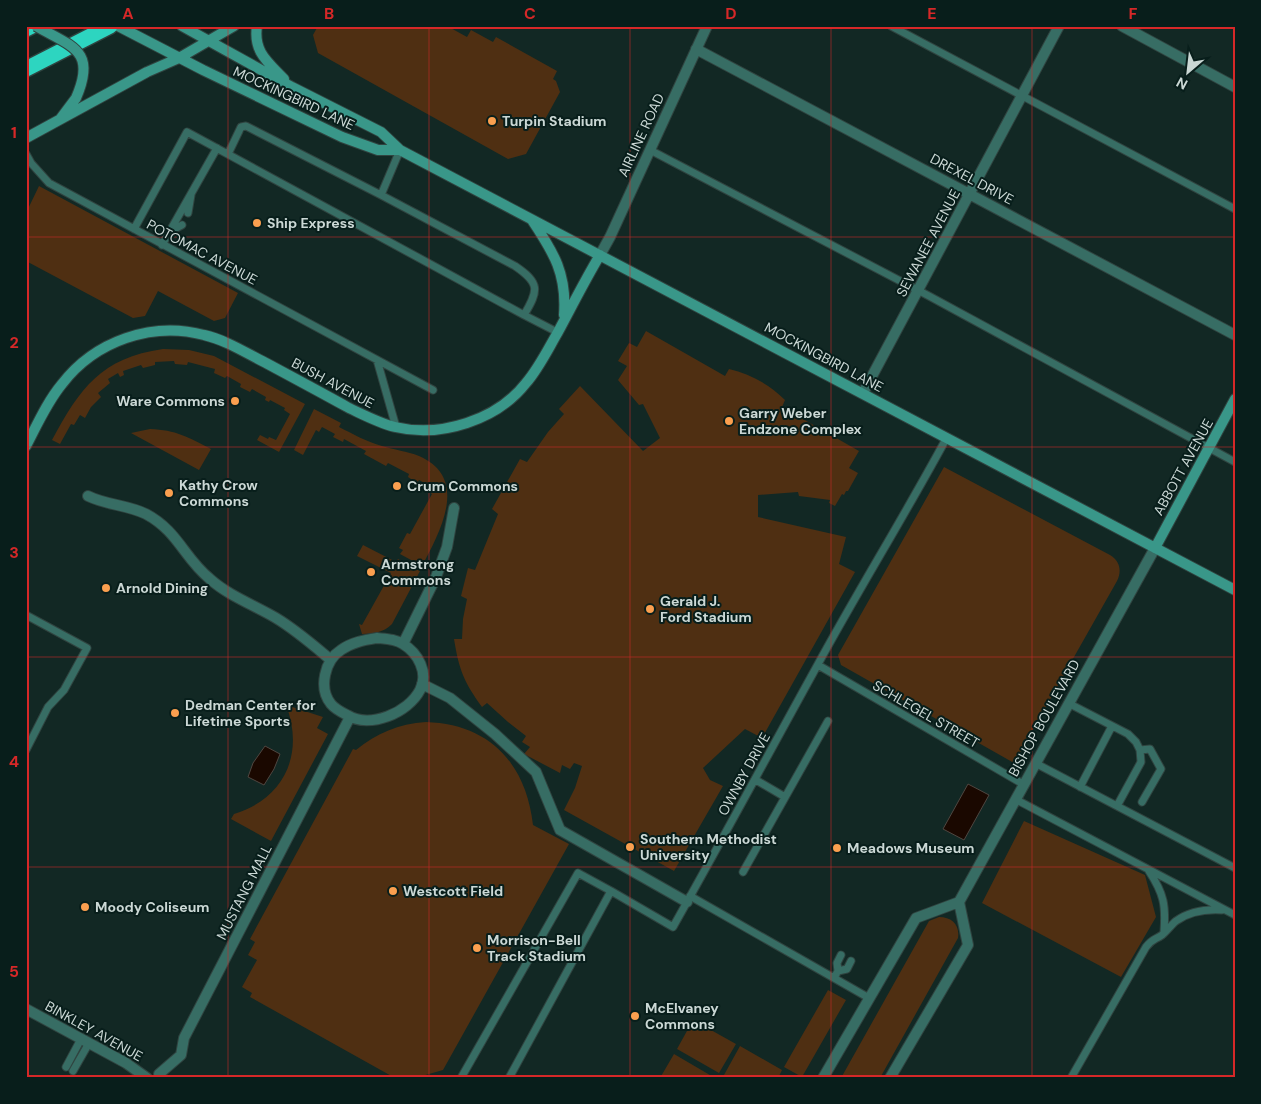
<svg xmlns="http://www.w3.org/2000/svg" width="1261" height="1104" viewBox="0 0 1261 1104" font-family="'DM Sans',sans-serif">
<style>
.green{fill:#4f2f12}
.water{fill:#1a0800;stroke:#4f4640}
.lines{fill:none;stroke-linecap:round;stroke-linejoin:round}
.lane-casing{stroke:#304440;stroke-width:9}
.street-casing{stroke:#304440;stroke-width:12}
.secondary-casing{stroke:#304440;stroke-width:12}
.highway-casing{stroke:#304440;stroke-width:18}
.lane{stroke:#376d64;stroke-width:7}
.street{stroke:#376d64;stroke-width:10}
.secondary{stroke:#399789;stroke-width:10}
.highway{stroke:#2dd5c0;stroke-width:15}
.secondary-bridge-casing{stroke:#304440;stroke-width:12;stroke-linecap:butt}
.secondary-bridge{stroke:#399789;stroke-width:10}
.grid{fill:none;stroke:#d62828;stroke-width:1;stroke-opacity:0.55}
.poi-dot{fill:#fa9f4f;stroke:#081e1b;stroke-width:2}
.labels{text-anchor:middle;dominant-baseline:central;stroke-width:4;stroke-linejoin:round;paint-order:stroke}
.street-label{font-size:14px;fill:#cbd8d5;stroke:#081e1b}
.poi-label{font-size:14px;font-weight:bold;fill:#cbd8d5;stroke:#081e1b;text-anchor:start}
.neatline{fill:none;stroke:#d62828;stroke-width:2}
.grid-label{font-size:16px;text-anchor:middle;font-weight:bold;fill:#d62828}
</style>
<rect width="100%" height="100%" fill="#122824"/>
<!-- green -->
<path class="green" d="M318 26H447L467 37 471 30 493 42 496 37 557 71 553 79 556 81 560 92 526 154 508 159 318 53 313 35Z
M39 186 238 293 225 318 214 321 158 291 145 316 133 318 26 261V213Z
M646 331 725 376 729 369C750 374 769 384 785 400L782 407 859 451 849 468 858 473 848 491H846L844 495 842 494 835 506 829 503 830 500 799 496 798 492 758 495V517L846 537 839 564 855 572 762 738 745 729 703 768 710 780 723 786 674 871 564 810 575 788 582 766 574 763 570 769 562 765 560 773 524 754 530 747 522 742 526 736 508 722 487 703 482 707C464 682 459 670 454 639H462L463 619 467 599 461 596 468 568 475 570 498 514 492 509 520 459 527 462 548 432 564 414 559 409 580 386 643 451 660 438 643 404 639 405 618 380 627 366 618 361 629 343 637 347Z
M163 349 189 350 214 356 305 404 279 452 257 440 260 435 268 439 269 437 276 440 290 414 284 410 285 408 270 400 269 402 265 400 266 397 252 389 250 392 240 387 241 384 227 376 225 378 214 373 215 369 188 362 187 365 175 364 174 361 155 362V365L143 368 141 365 123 371 124 375 120 377 118 373 108 379 110 383 98 393 101 397 91 407 85 418 80 415 74 425 71 424 60 444 52 440C80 388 101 358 163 349Z
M314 409 341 423 339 427C353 434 367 442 382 446 394 450 407 451 419 456 470 478 440 532 422 566L400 554 403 550 399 548 407 533 410 534 432 494 429 492 432 487 419 480 417 483 408 477 409 474 388 463 386 466 364 454 366 451 344 439 343 442 333 437 335 434 322 427 319 432 316 430 303 455 294 450Z
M150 429C176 430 188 437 211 449L199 470 131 433Z
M944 467 1110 555C1120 561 1122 571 1117 581L1014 763 841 665 838 655Z
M363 545 396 562 398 559 420 571 392 624C383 633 375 633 362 634L359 624 362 625 391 573 357 556Z
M286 705 323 717 317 728 328 734 271 841 231 819 234 814C284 799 305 754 286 705Z
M426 722C489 724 526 763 533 825L569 844 443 1070 415 1078H395L250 997 252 993 242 987 257 960 248 955 255 942 250 939 353 749 356 750C377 733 398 724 426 722Z
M1024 821 1145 875 1156 917 1121 977 982 903Z
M939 917C952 917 960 925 958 938L880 1078H841L929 921Z
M828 990 846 1000 802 1077 784 1067Z
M693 1020 736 1044 719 1073 677 1049Z
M740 1046 782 1070 778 1078H729L724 1075Z
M674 1054 715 1078H660Z"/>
<!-- water -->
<path class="water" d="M265 746 280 754 274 769 264 785 248 777 253 763Z
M968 784 989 795 964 840 943 829Z"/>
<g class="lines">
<defs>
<path id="lane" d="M891 26 1235 209
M400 150 381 195 515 266C540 283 539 290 524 315L557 332
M650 150 929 296 1235 462
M26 154 31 163 49 183 433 390
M228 154 241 127 246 126 381 195
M188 213 191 195
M134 229 187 132 524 315
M169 232 182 225
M162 245 217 148
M377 360 396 427
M26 615 87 648 64 690 48 707 26 750
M818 665 1023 784
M1068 703 1128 734 1136 742 1140 750 1141 762 1117 806
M1140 750 1150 749 1161 769 1142 802
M1035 763 1235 868
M756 780 785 797
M1080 787 1112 726
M1015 799 1235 915
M1149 871C1164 894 1166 905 1164 932
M743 872 828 721
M690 896 869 998
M838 971 847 969 851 961
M834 978 838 971 837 963 841 955
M66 1067 81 1039
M73 1071 89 1043
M461 1078 578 873 611 891
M509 1078 611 891 673 927C722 840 769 753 817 666 859 589 905 515 946 439
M1071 1078 1146 947C1153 938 1155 940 1162 935 1167 931 1171 925 1176 921 1190 911 1206 909 1222 910"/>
<path id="street" d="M1122 26 1235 87
M696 49 1235 335
M600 255 610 237 707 26
M863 393 1059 26
M88 496C106 505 128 505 146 514 178 531 184 558 210 579 229 596 254 605 276 618 296 630 313 645 331 660
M377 638C387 639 395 639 403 644 418 653 429 673 420 690 408 713 370 729 347 715 341 712 335 709 331 704 318 688 325 660 341 650 352 642 365 640 377 638Z
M403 644 436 577 447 547 454 508
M422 684 450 698 495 734 536 772 560 830 687 902
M26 1009 126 1063 147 1078
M159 1074 181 1055 184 1038 350 717
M823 1078 916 918 959 902
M890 1078 968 945 959 902 1155 548"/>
<path id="secondary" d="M118 26 203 70 342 137 378 150H400
M182 26 292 87 381 132 400 150 1235 590
M257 26C253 52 268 62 284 79
M61 118 76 98
M26 138 147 72 179 58 234 26
M532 220C554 253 567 274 564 315
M26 446C37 425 47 402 62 384 95 341 152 321 204 335 226 340 246 353 266 363 294 378 322 393 349 408 364 415 379 423 395 427 441 438 497 420 526 383 539 368 548 349 558 332 572 306 585 280 600 255
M1155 548 1235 399"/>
<path id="highway" d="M26 29 32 26
M26 69 110 26"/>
</defs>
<!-- lane casing -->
<use href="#lane" class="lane-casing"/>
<!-- street casing -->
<use href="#street" class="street-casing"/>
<!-- secondary casing -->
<use href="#secondary" class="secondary-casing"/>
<!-- highway casing -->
<use href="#highway" class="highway-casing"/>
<!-- lane -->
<use href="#lane" class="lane"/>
<!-- street -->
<use href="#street" class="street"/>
<!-- secondary -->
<use href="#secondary" class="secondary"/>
<!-- highway -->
<use href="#highway" class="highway"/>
<defs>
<path id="secondary-bridge" d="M36 26C72 47 97 50 76 98"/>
</defs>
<!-- secondary-bridge casing -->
<use href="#secondary-bridge" class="secondary-bridge-casing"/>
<!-- secondary-bridge -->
<use href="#secondary-bridge" class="secondary-bridge"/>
</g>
<!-- grid -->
<path class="grid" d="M228 26V1078M429 26V1078M630 26V1078M831 26V1078M1032 26V1078M26 237H1235M26 447H1235M26 657H1235M26 867H1235"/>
<!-- markers -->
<g class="poi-dot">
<circle cx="492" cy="121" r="5"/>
<circle cx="257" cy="223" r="5"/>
<circle cx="235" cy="401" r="5"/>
<circle cx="729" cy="421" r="5"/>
<circle cx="397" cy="486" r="5"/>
<circle cx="169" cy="493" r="5"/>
<circle cx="371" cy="572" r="5"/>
<circle cx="106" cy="588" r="5"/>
<circle cx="650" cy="609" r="5"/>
<circle cx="175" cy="713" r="5"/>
<circle cx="630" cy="847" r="5"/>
<circle cx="837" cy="848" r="5"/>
<circle cx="393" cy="891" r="5"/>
<circle cx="85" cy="907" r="5"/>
<circle cx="477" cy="948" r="5"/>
<circle cx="635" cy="1016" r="5"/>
</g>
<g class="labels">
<!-- street labels -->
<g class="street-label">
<text transform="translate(294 98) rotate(25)">MOCKINGBIRD LANE</text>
<text transform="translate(641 135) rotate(-65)">AIRLINE ROAD</text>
<text transform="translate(972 179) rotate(28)">DREXEL DRIVE</text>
<text transform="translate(928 243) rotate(-62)">SEWANEE AVENUE</text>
<text transform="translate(202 252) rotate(28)">POTOMAC AVENUE</text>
<text transform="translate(824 357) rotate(28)">MOCKINGBIRD LANE</text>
<text transform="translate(333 383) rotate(28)">BUSH AVENUE</text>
<text transform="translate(1183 467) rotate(-61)">ABBOTT AVENUE</text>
<text transform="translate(926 714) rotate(30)">SCHLEGEL STREET</text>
<text transform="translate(1044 718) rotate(-61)">BISHOP BOULEVARD</text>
<text transform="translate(744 774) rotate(-61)">OWNBY DRIVE</text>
<text transform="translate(244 892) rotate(-63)">MUSTANG MALL</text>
<text transform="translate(94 1031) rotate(29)">BINKLEY AVENUE</text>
</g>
<!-- poi labels -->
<g class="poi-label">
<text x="502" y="121">Turpin Stadium</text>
<text x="267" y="223">Ship Express</text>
<text x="225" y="401" text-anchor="end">Ware Commons</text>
<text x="739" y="413">Garry Weber<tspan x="739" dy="16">Endzone Complex</tspan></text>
<text x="179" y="485">Kathy Crow<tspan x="179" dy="16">Commons</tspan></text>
<text x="407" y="486">Crum Commons</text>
<text x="381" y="564">Armstrong<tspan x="381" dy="16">Commons</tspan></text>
<text x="116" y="588">Arnold Dining</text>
<text x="660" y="601">Gerald J.<tspan x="660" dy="16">Ford Stadium</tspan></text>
<text x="185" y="705">Dedman Center for<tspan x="185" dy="16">Lifetime Sports</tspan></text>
<text x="640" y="839">Southern Methodist<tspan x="640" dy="16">University</tspan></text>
<text x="847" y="848">Meadows Museum</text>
<text x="403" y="891">Westcott Field</text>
<text x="95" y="907">Moody Coliseum</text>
<text x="487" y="940">Morrison-Bell<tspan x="487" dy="16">Track Stadium</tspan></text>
<text x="645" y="1008">McElvaney<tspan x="645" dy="16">Commons</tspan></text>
</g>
</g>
<!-- border -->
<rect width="1261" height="1104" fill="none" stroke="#081e1b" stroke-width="55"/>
<!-- north arrow -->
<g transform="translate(1188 72) rotate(208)" stroke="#081e1b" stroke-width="4" paint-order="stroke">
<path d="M0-4L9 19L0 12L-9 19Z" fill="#cbd8d5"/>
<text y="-8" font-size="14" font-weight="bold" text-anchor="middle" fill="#cbd8d5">N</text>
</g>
<rect x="28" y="28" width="1206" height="1048" class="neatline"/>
<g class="grid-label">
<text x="128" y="19">A</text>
<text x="329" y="19">B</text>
<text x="530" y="19">C</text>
<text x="731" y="19">D</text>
<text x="932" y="19">E</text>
<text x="1133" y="19">F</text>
<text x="14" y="138">1</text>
<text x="14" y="348">2</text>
<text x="14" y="558">3</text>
<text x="14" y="767">4</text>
<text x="14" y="977">5</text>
</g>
</svg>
